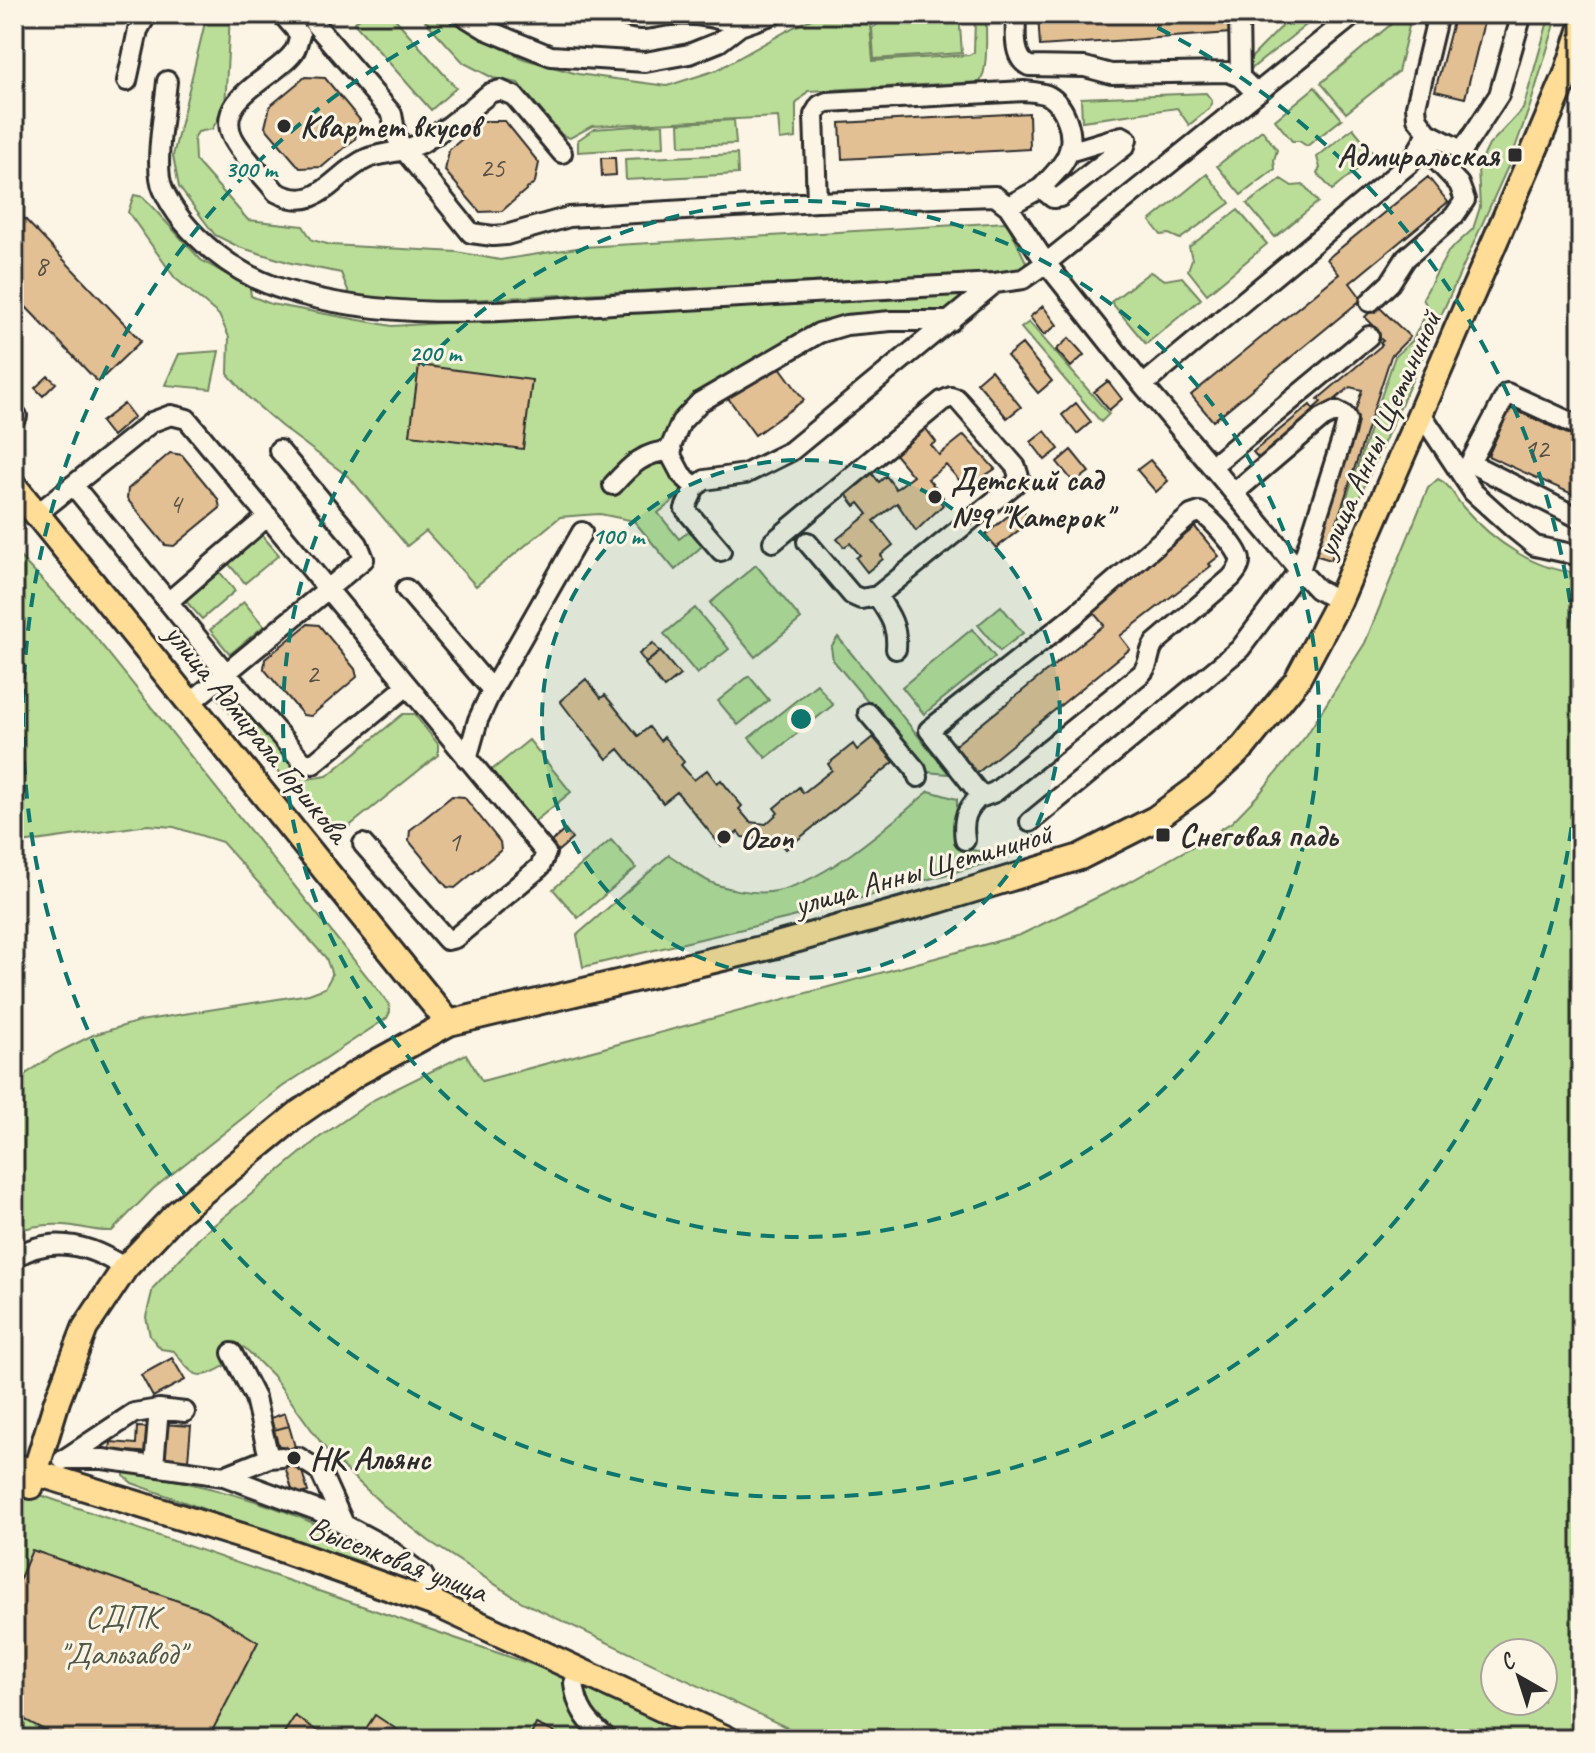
<svg xmlns="http://www.w3.org/2000/svg" width="1595" height="1753" viewBox="0 0 1595 1753" font-family="Caveat,sans-serif">
<style>
.green{fill:#bade98;stroke:#728462;stroke-width:2;fill-rule:evenodd}
.building{fill:#e2c094;stroke:#2b2b2b;stroke-width:2}
.lines{fill:none;stroke-linecap:round;stroke-linejoin:round}
.minor-casing{stroke:#2b2b2b;stroke-width:24}
.major-casing{stroke:#2b2b2b;stroke-width:30}
.minor{stroke:#fcf5e5;stroke-width:18}
.major{stroke:#ffdd96;stroke-width:24}
.ring{fill:none;stroke:#0f766e;stroke-width:4;stroke-dasharray:14 10}
.poi-dot{fill:#2b2b2b;stroke:#fcf5e5;stroke-width:3}
.labels{text-anchor:middle;dominant-baseline:central;stroke-width:6;stroke-linejoin:round;paint-order:stroke}
.number-label{font-size:28px;fill:#595045}
.poi-label{font-size:32px;font-weight:bold;fill:#2b2b2b;stroke:#fcf5e5;text-anchor:start}
.street-label{font-size:32px;fill:#2b2b2b;stroke:#fcf5e5}
.park-label{font-size:32px;fill:#4f5846;stroke:#fcf5e5}
.centre{fill:#0f766e;stroke:#fcf5e5;stroke-width:4}
.ring-label{font-size:24px;text-anchor:middle;font-weight:bold;fill:#0f766e;stroke:#fcf5e5;stroke-width:6;stroke-linejoin:round;paint-order:stroke}
</style>
<rect width="100%" height="100%" fill="#fcf5e5"/>
<filter id="ink" filterUnits="userSpaceOnUse"><feTurbulence type="fractalNoise" baseFrequency=".0125" numOctaves="2"/><feDisplacementMap in="SourceGraphic" scale="16" xChannelSelector="R" yChannelSelector="G"/><feConvolveMatrix kernelMatrix="1 2 1 2 8 2 1 2 1" color-interpolation-filters="sRGB"/></filter>
<g filter="url(#ink)">
<!-- green -->
<path class="green" d="M207 14H230L225 108 212 129 198 132 194 138 195 160 248 220 303 226 312 240 331 245 457 252 500 260 583 247 1007 222 1026 262 1020 271 391 304 363 301 350 295 341 273 291 263 239 247 215 235 179 187 173 156Z
M364 14H391L456 88 431 110 354 23Z
M419 14H451L477 36 524 59 578 74 667 86 717 70 794 27 822 14H888L870 26 873 61 969 55 974 52 975 19 984 18 986 21C986 37 988 70 980 82L808 91 796 104V138L780 140 778 117 592 126 570 138 562 135 518 83 493 78 464 63Z
M893 14H959L962 53 874 59 872 28Z
M1294 14H1320L1251 69 1249 68V60Z
M1550 14H1558L1530 106 1510 162 1342 536 1335 532 1395 356 1412 341 1428 310 1423 298 1448 252 1473 229 1480 207 1478 168 1489 145 1523 109Z
M1401 16 1409 26 1398 72 1346 113 1321 83Z
M1315 87 1342 119 1307 146 1299 141H1292L1275 120Z
M1206 93 1212 101 1209 109 1189 125 1177 108 1082 121 1081 98Z
M734 120 736 144 680 146 679 123Z
M663 124 664 147 578 152V140L594 129Z
M1353 128 1375 155 1332 190 1317 173 1320 168 1317 157Z
M1262 130 1277 150 1274 160 1275 169 1241 195 1217 166Z
M737 154 738 174 626 180 625 159Z
M1207 174 1230 203 1180 239 1169 234 1161 235 1150 221Z
M1281 179 1292 186 1304 185 1318 202 1275 237 1247 204Z
M134 195 143 197 201 260 250 288 251 296 271 304 392 326 973 292 947 314 819 324 797 334 687 401 669 425 665 441 637 468 662 460C671 465 683 484 681 495L658 513 679 539 688 532C695 533 701 541 701 547L675 570 634 521 600 514 584 515 560 517 476 586 426 531 407 546 350 478 281 426 248 397 228 374 229 337 219 315 175 278 128 212Z
M1238 210 1267 244 1207 294 1188 270 1192 259 1189 247Z
M1150 272 1165 280 1182 277 1201 299 1146 344 1111 302Z
M1029 322 1109 414 1101 422 1021 328Z
M219 351 211 389 165 385 179 354Z
M1438 479C1450 484 1454 497 1463 507 1492 540 1536 572 1581 573V1739H811L522 1602 429 1541 383 1505 330 1455 272 1375 245 1348 233 1343C222 1348 224 1355 226 1365 197 1383 193 1376 174 1351L161 1349 150 1336 146 1317 153 1288 202 1235 320 1137 375 1099 466 1054 482 1081 1020 935 1133 880 1195 845 1232 822 1260 793 1306 736 1365 643 1428 488ZM1495 1653H1543V1701H1495Z
M261 534 279 555 245 583 227 562Z
M14 551 88 628 389 1004 390 1012 387 1018 282 1087 153 1189 112 1231C97 1232 87 1228 73 1226 53 1223 33 1225 14 1232V1082L55 1054 93 1035 140 1021 309 994 325 988 332 975 326 958 222 842 174 827 148 825 14 844Z
M756 565 801 619 755 657 710 603Z
M218 570 235 591 202 619 184 599Z
M244 602 264 626 230 654 210 630Z
M1001 606 1023 633 1000 651 978 625Z
M695 608 729 649 697 674 664 634Z
M972 629 995 657 924 714 902 687Z
M838 637 949 774 926 772 833 660 831 647Z
M749 676 769 700 738 725 718 701Z
M225 680 307 779 327 776 403 714H414L438 744V755L342 832H328L216 696 215 689Z
M817 684 833 705 766 758 749 738Z
M529 740 571 792 529 826 487 774Z
M929 791 957 799V847L1009 857 789 918 583 967 577 935 669 855C682 863 696 875 710 882 726 889 753 894 770 892 822 886 890 824 929 791Z
M611 840 636 868 578 918 553 889Z
M130 1471C187 1482 246 1495 299 1517 324 1527 349 1540 373 1551L374 1556 366 1561H359L267 1532 132 1483 124 1476V1472Z
M14 1486 565 1676 708 1739H14Z"/>
<!-- building -->
<path class="building" d="M1038 14H1230L1231 33 1040 46Z
M1455 14H1486L1465 98 1435 91Z
M305 77 325 78 360 120 355 139 322 167 300 168 265 127 270 106Z
M1029 113 1030 149 842 159 840 123Z
M483 121H505L539 163 535 182 502 211 480 212 445 171 449 150Z
M601 158H615L616 175 602 176Z
M1428 177 1448 202 1350 283 1362 299 1213 421 1191 395 1339 274 1327 259Z
M23 217 141 341 98 382 26 307 14 304V226Z
M1377 305 1410 337 1391 356 1333 534 1339 535 1331 560 1311 554 1362 390 1350 387 1261 461 1253 452 1310 405 1313 409 1321 402 1318 399 1382 345 1380 343 1383 341 1373 332 1376 328 1365 317Z
M1043 306 1057 325 1044 335 1030 317Z
M1069 338 1084 355 1071 367 1056 350Z
M1022 344 1052 381 1038 393 1007 356Z
M777 363 804 400 755 435 728 398Z
M419 365 532 380 523 449 410 435Z
M991 370 1021 407 1007 418 977 382Z
M48 376 56 383 43 396 35 388Z
M1108 381 1122 399 1109 410 1094 392Z
M1076 403 1091 422 1077 434 1062 415Z
M124 404 134 417 112 436 101 422Z
M1510 408 1581 440V498L1488 456Z
M923 425 936 442 931 445 939 455 964 435 995 469 966 488 946 465 928 479 943 497 939 500 943 505 916 531 897 503 874 521 893 545 881 555 883 559 867 572 856 558 860 555 850 543 844 547 837 539 868 514 859 503 855 506 843 490 871 472 879 482 886 476 896 489 913 476 894 453Z
M1045 431 1059 449 1045 460 1031 442Z
M1071 450 1089 472 1074 483 1057 462Z
M170 453 182 455 218 499 220 508 174 546 165 545 127 499 128 489Z
M1150 460 1168 481 1156 492 1137 470Z
M1020 506 1032 520 996 548 985 535Z
M1195 527 1219 556 1209 564 1211 566 1120 636 1130 649 971 778 949 750 1104 625 1092 611Z
M308 624 319 625 355 669 357 677 311 716 303 715 264 669 265 659Z
M653 643 660 652 646 663 639 654Z
M660 651 680 675 664 688 645 664Z
M586 679 601 698 605 695 638 736 649 727 660 741 664 737 684 762 681 765 694 780 707 770 717 783 721 780 742 806 739 809 750 822 766 824 778 813 774 808 799 787 803 793 832 770 828 764 853 744 857 750 873 737 894 762 786 849 776 837 772 841 742 837 738 832 721 846 677 792 663 803 619 749 607 759 573 718 560 701Z
M452 796 464 797 500 842 501 850 455 888 447 887 409 841 410 830Z
M565 830 572 839 558 851 551 842Z
M172 1358 185 1380 153 1397 141 1375Z
M285 1413 289 1426 274 1430 271 1418Z
M162 1424 191 1426 188 1460 159 1457Z
M289 1426 308 1492 294 1496 274 1430Z
M137 1427 156 1428 154 1453 110 1450 111 1442 136 1444Z
M32 1550 207 1611 258 1642 208 1739H61L14 1714V1592Z
M375 1715 405 1735 402 1739H359Z
M295 1716 329 1739H280Z
M536 1724 569 1739H534L531 1735Z"/>
<g class="lines">
<defs>
<path id="minor" d="M461 14 487 30 551 56 645 62 689 54 719 42 740 26 774 14
M623 14C641 24 653 16 672 15 696 13 718 17 740 26
M1016 14C1016 31 1012 58 1029 66L1085 67 1111 74 1228 72 1240 77 1256 93
M1239 14 1240 77
M314 23 392 114 396 136 404 150 422 143 449 126 490 93 500 90 514 96 562 153
M127 81 138 30 147 14
M167 81C165 107 153 167 163 189 183 235 237 276 285 290 396 324 514 310 627 303 750 297 873 290 995 283L1023 279 1046 263 1008 206 995 196 817 202 569 217 506 235 493 236 471 233 404 150C392 153 377 154 366 159 333 174 318 215 276 192 263 175 243 157 233 138 213 98 276 77 293 53 297 49 298 40 300 35L282 14
M1428 133 1417 118 1416 106 1438 14
M817 202 814 115 820 105 827 102 1024 91C1033 92 1042 92 1049 96 1066 106 1075 135 1068 153 1064 166 1050 178 1041 188L1053 198 1060 197 1125 146 1127 139 1122 136 1069 152
M1008 206 1041 188
M1370 302 1390 283 1406 258 1454 216 1465 200 1459 184 1422 145
M1143 385 1411 162 1428 133 1461 150 1464 148 1499 95 1522 14
M14 413 17 416
M1422 415 1473 492 1514 529 1535 546 1581 556
M1581 427 1507 393 1470 463 1581 519
M1212 466 1369 336
M73 485 226 673 303 762 313 764 407 686
M613 485C630 466 644 451 672 451
M695 487 681 474 672 457 671 446 681 422 700 402 819 333 846 325 891 321H951
M1234 493 1322 418 1336 411 1344 415 1347 420 1344 433 1300 570
M1200 512C1209 517 1241 550 1240 561 1240 568 1235 573 1231 578L1155 643C1147 653 1151 664 1141 674L995 792 982 797 929 730 1075 615 1191 515Z
M37 514 152 422 171 415 187 419 546 853 540 867 455 938 447 940 363 844
M773 542 942 401 951 397 957 399 1016 467 1019 477 1015 484 877 596
M807 542 852 595 861 599 877 596C889 614 898 626 896 649
M721 551 685 509 695 487 705 480 745 474 791 451 995 283
M406 589 492 690 478 720 467 759
M1339 601 1317 589 1299 570 1143 385 1046 263 1355 14
M168 602 268 516
M492 690 582 532
M191 702 364 559 358 544 279 450
M868 713 916 770 918 777
M1030 822 1240 649 1299 570
M965 840C962 819 966 810 981 795
M14 1258C52 1234 90 1245 125 1268
M232 1353 255 1398 269 1458
M298 1457 320 1471 343 1522
M64 1459H103L224 1476 319 1511 386 1547 423 1575 438 1605
M63 1460 134 1413 159 1409 185 1412
M154 1465 159 1409
M224 1476 269 1458 282 1457
M574 1683C577 1710 588 1723 608 1739"/>
<path id="major" d="M14 486 449 1023
M14 1466 264 1543 438 1605 727 1739
M31 1486 57 1401 85 1328 125 1268 177 1213 299 1113 357 1073 449 1023 773 946 939 900 1080 857 1155 819 1200 786 1243 747 1297 680 1339 601 1531 158 1566 76 1581 31"/>
</defs>
<!-- minor casing -->
<use href="#minor" class="minor-casing"/>
<!-- major casing -->
<use href="#major" class="major-casing"/>
<!-- minor -->
<use href="#minor" class="minor"/>
<!-- major -->
<use href="#major" class="major"/>
</g>
</g>
<!-- distance rings -->
<circle cx="801" cy="719" r="259" fill="#0f766e" fill-opacity=".12"/>
<g class="ring">
<circle cx="801" cy="719" r="259"/>
<circle cx="801" cy="719" r="518"/>
<path d="M1136 17A778 778 0 1 1 466 17"/>
</g>
<!-- markers -->
<g class="poi-dot">
<circle cx="284" cy="126" r="8"/>
<rect x="1507" y="147" width="16" height="16" rx="4"/>
<circle cx="935" cy="497" r="8"/>
<rect x="1155" y="827" width="16" height="16" rx="4"/>
<circle cx="724" cy="837" r="8"/>
<circle cx="294" cy="1458" r="8"/>
</g>
<g class="labels">
<!-- number labels -->
<g class="number-label">
<text x="492" y="167">25</text>
<text x="41" y="265">8</text>
<text x="1536" y="448">12</text>
<text x="175" y="503">4</text>
<text x="312" y="673">2</text>
<text x="454" y="841">1</text>
</g>
<!-- poi labels -->
<g class="poi-label">
<text x="300" y="126">Квартет вкусов</text>
<text x="1499" y="155" text-anchor="end">Адмиральская</text>
<text x="951" y="479">Детский сад<tspan x="951" dy="37">№9 "Катерок"</tspan></text>
<text x="1179" y="835">Снеговая падь</text>
<text x="740" y="837">Ozon</text>
<text x="310" y="1458">НК Альянс</text>
</g>
<!-- street labels -->
<g class="street-label">
<text transform="translate(1378 434) rotate(-66)">улица Анны Щетининой</text>
<text transform="translate(257 733) rotate(51)">улица Адмирала Горшкова</text>
<text transform="translate(923 869) rotate(-16)">улица Анны Щетининой</text>
<text transform="translate(398 1559) rotate(21)">Выселковая улица</text>
</g>
<!-- park labels -->
<g class="park-label">
<text x="122" y="1616">СДПК<tspan x="122" dy="37">"Дальзавод"</tspan></text>
</g>
</g>
<circle cx="801" cy="719" r="12" class="centre"/>
<g class="ring-label">
<text x="251" y="177">300 m</text>
<text x="435" y="361">200 m</text>
<text x="618" y="544">100 m</text>
</g>
<!-- margin -->
<rect width="1595" height="1753" fill="none" stroke="#fcf5e5" stroke-width="48"/>
<rect x="24" y="24" width="1547" height="1705" fill="none" stroke="#2b2b2b" stroke-width="3" filter="url(#ink)"/>
<!-- north arrow -->
<g transform="translate(1519 1677) rotate(321)"><circle r="38" fill="#fcf5e5" stroke="#a8a49b" stroke-width="2"/>
<path d="M0-6L14 30L0 20L-14 30Z" fill="#2b2b2b"/>
<text y="-12" font-size="22" font-weight="bold" text-anchor="middle" fill="#2b2b2b">С</text>
</g>
</svg>
